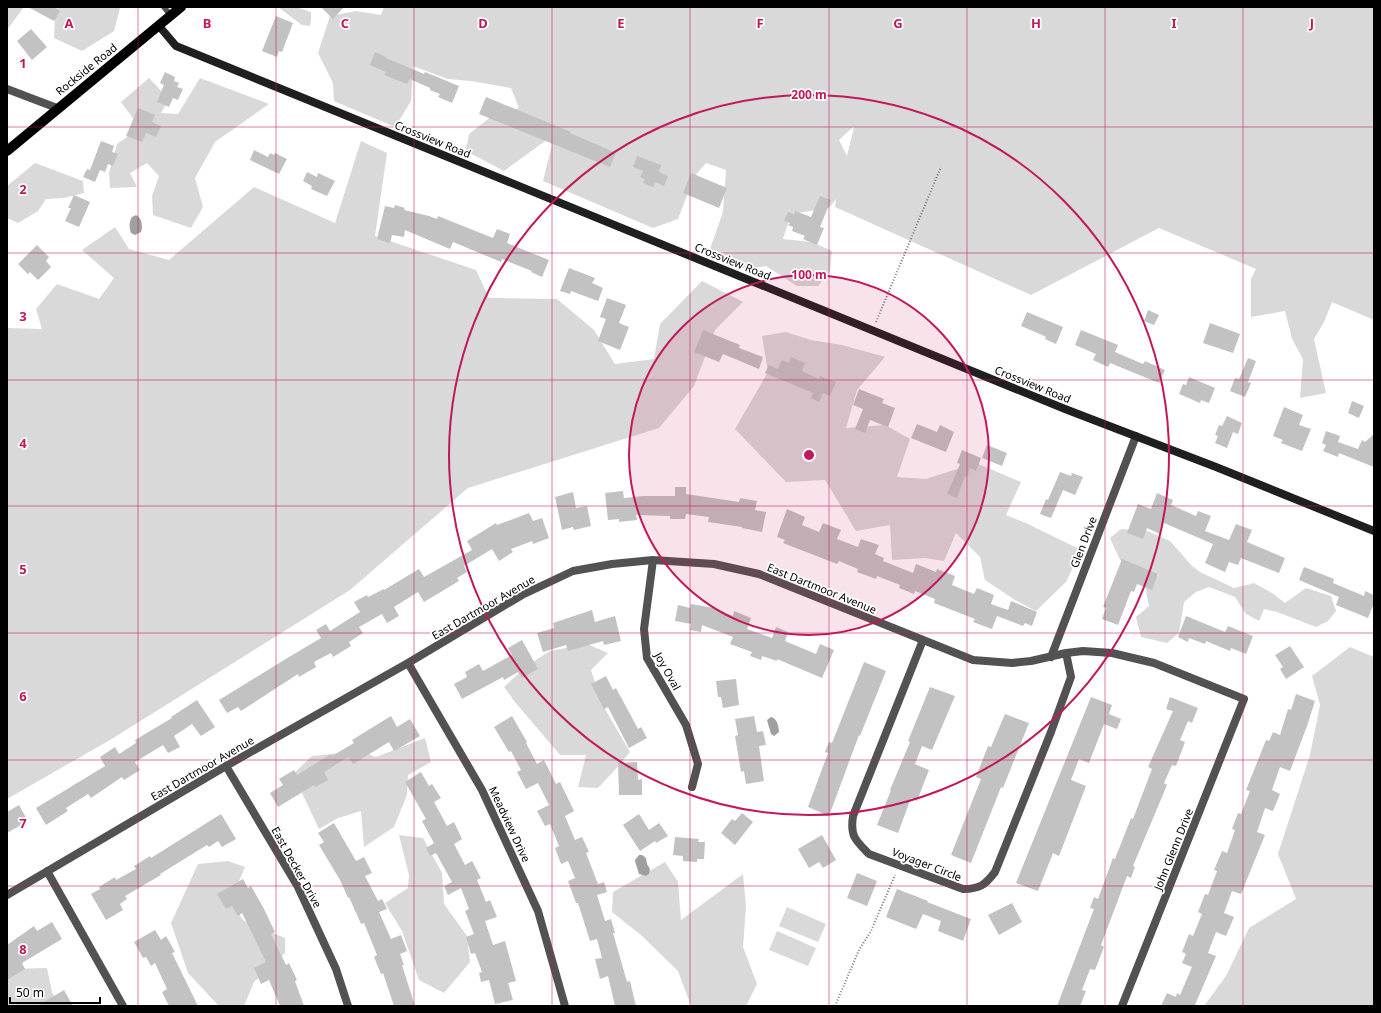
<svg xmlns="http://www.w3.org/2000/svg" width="1381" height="1013" viewBox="0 0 1381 1013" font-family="'Noto Sans',sans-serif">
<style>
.green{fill:#d9d9d9;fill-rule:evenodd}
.water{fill:#a0a0a0}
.building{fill:#c2c2c2}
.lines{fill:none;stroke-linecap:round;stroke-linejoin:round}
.path{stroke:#747474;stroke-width:2;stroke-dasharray:1 2;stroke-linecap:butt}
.lane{stroke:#525252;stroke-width:5.5}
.street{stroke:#525252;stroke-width:8}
.secondary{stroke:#1f1f1f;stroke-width:8}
.primary{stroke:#000;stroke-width:10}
.grid{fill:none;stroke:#c2185b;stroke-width:1;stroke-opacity:0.55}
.ring{fill:none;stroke:#c2185b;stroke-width:2}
.labels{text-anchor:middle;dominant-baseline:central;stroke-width:3.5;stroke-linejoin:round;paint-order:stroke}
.street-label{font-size:11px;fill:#000;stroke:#fff}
.grid-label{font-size:13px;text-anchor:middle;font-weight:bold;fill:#c2185b;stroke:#fff;stroke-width:3.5;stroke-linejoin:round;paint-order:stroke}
.centre{fill:#c2185b;stroke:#fff;stroke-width:2}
.ring-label{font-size:12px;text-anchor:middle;font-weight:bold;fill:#c2185b;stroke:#fff;stroke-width:3.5;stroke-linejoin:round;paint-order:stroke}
</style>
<rect width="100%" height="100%" fill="#fff"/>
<!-- green -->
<path class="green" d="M7 7H24L7 30Z
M45 7H119L120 8 114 31 82 51 54 38 55 18Z
M278 7H296L311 12V20L310 26 302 25Z
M384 7H1374V320L1332 302 1324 322 1314 339 1326 393 1300 398 1303 359 1292 339 1285 311 1251 317V279L1256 269 1159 228 1031 295 835 207 836 199 829 208 791 214 783 239 812 242 832 251 830 271 818 286H797L766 266 745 269 709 252 723 212 726 170 706 163 694 177 678 219 653 228 543 181 552 145 548 139 504 171 466 151 469 134 492 116 519 108 511 88 471 81 448 79 413 66 411 101 395 127 334 101 333 83 318 53 330 16 356 11 381 15ZM853 127H854L847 156 839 140Z
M149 78 169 99 161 113 178 114 200 78 269 104 215 142 195 178 203 207 191 228 153 215 152 196 159 176 147 163 130 173 137 187 110 188 109 173 117 144 140 128 121 102Z
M361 141 387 153 375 236 476 270 489 298 557 299 594 330 615 364 654 359 660 324 702 281 743 302 715 330 694 386 659 428 468 488 350 590 110 740 7 799V328L42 329 36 309 57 284 99 299 114 278 82 250 115 227 129 249 169 260 254 187 335 223Z
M35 163 83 181 84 193 64 198 46 199 38 211 18 223 7 218V186Z
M786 332 811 340 842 345 885 357 857 390 846 428 885 425 910 439 897 477 926 479 976 463 1021 482 1006 515 1028 524 1081 550 1066 582 1036 611 1015 600 985 580 980 557 956 533 944 561 925 558 892 560 890 525 856 531 825 480 786 482 735 429 768 372 762 336Z
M1121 529 1147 531 1170 541 1192 566 1200 572 1234 588 1254 583 1272 593 1285 603 1306 588 1331 596 1336 611 1328 621 1316 627 1277 612 1264 609 1259 621 1246 614 1235 597 1209 587 1196 592 1184 602 1179 633 1167 643 1141 637 1136 617 1149 606 1145 585 1159 575 1120 560 1110 538Z
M587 644 608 653 591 670 602 704 630 752 613 772 598 788 578 787 586 755H560L515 702 504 687 528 665 550 651Z
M1350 647 1374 657V1006H1204L1226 976 1249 928 1296 899 1278 854 1310 755 1320 705 1312 676Z
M425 738 431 762 408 775 407 795 394 827 364 847 361 811 338 818 319 829 293 774 312 756 360 751 376 757Z
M399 835 423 838 442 873 444 904 467 936 470 962 444 993 419 980 402 931 385 903 408 888 409 875Z
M228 861 245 867 230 902 244 921 285 938V953L254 982 244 1006 218 1005 188 973 171 923 198 864Z
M665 862 678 882 681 920 743 874 746 906 743 947 757 984 746 1006H691L678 971 641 935 612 912 613 892Z
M787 907 826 924 818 942 779 926Z
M777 931 816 948 808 966 769 950Z
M47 968 52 992 59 1006H7V969Z"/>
<!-- water -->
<path class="water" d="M136 215C142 218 143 226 141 232L135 235 131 233C129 227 129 222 132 217Z
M771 717C777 718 779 727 779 732L774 736 771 734 767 720Z
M639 855H642L646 858 647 864 650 869 649 874 646 876 639 874C638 869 635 863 635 860Z"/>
<!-- building -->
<path class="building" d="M28 7H53L60 11 54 21Z
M321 7H344L333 19Z
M276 16 293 23 282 52 279 51 277 57 262 51Z
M31 29 47 47 32 60 17 41Z
M375 52 386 57V58L424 74 425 72 459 86 452 103 438 97 440 94 430 90V88L410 79 407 84 384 75 386 72 370 65Z
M165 72 175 77 174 81 179 83 177 87 183 89 178 100 173 98 169 107 157 102 164 85 160 83Z
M486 97 571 132 570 133 616 153 610 167 479 114Z
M138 108 155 115 152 122 161 126 156 137 146 133 142 142 126 136Z
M101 141 114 146 112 152 118 154 113 166 108 164 105 172 100 170 95 182 83 177 87 169 90 170Z
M254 150 268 157 270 153 274 155 275 153 287 159 279 174 250 160Z
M637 156 661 165 659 172 668 176 664 186 655 182 653 187 643 183 645 179 640 177 643 171 633 167Z
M307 172 317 177 318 173 335 181 327 196 311 189 312 186 303 181Z
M691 173 727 188 719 208 683 193Z
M74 195 90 202 79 227 65 221 71 208H68Z
M820 196 831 200 820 227 824 228 817 245 803 239 805 236 792 231 793 227 788 225 790 223 784 221 788 212 794 214 795 211 811 217Z
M395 205 405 208 404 210 429 216 437 219 438 216 493 238 497 229 510 234 507 243 549 260 542 277 531 272 532 271 502 259 501 262 453 242 450 249 405 230 404 237 392 235 390 243 377 239 385 206 394 208Z
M37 245 49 257 46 261 51 267 38 280 30 272 28 274 18 264Z
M569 268 595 278 592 283 603 288 598 301 571 291 570 294 560 291Z
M607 298 626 305 619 323 629 327 620 350 598 341 606 319 600 317Z
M1148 310 1159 315 1154 325 1144 321Z
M1027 312 1063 327 1056 344 1045 339 1046 337 1040 334 1021 326Z
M1210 323 1240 334 1233 353 1203 343Z
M703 330 740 345 739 348 763 357 759 369 723 354 719 362 694 352Z
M1081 330 1118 345 1115 352 1143 364 1145 361 1165 370 1159 383 1110 363 1108 367 1093 360 1096 354 1075 345Z
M791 357 805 363 802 371 819 379 820 376 836 382 830 396 823 393 819 402 811 398 813 393 765 373 769 365 778 369 782 360 789 363Z
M1248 358 1256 361 1248 382 1251 383 1245 397 1230 391 1235 378 1239 379Z
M1189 377 1215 388 1209 403 1201 400 1200 403 1179 394 1183 384 1186 385Z
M859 389 884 399 882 403 895 408 888 427 870 420 865 433 855 429 863 409 853 405Z
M1352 401 1364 406 1359 418 1348 413Z
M1284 407 1303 415 1299 425 1311 429 1302 451 1281 443 1283 440 1273 436Z
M1227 416 1242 423 1238 434 1233 432 1227 448 1215 443 1218 436 1215 435 1219 425 1222 426Z
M917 424 937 432 940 425 954 432 946 452 911 438Z
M1326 431 1340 436 1338 442 1358 449 1362 440 1365 442 1374 434V467L1339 453 1338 457 1323 451 1326 445 1322 443Z
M987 445 1007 453 1002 466 982 458Z
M962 450 981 458 976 471 970 468 967 477 965 476 957 498 947 494 960 464 957 463Z
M1060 472 1071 476 1072 473 1083 477 1075 495 1063 490 1051 518 1040 514 1046 499 1048 500Z
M675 487H686V494L739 502 740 498 757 501 755 510 766 512 762 532 742 528V527L708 522 709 517 686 514 685 519H670V516L636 515 637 520 619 522V519L608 520 605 493 623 491 624 498 643 496H675Z
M573 492 576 508 587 506 591 526 574 530 573 527 562 530 555 497Z
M1157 493 1173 500 1171 505 1196 516 1198 511 1211 516 1205 531 1229 540 1236 524 1252 530 1247 542 1285 558 1279 573 1241 558 1238 565 1229 562 1225 572 1205 563 1213 544 1164 523 1160 534 1147 528 1143 539 1127 533 1138 504 1151 509Z
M787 509 805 517 802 525 819 532 823 523 841 530 837 539 858 547 861 539 879 545 875 554 884 558 883 561 913 573 916 564 936 572 937 569 955 576 952 585 974 594 977 588 994 595 991 604 1008 610 1011 601 1037 612 1032 626 1025 623 1023 626 997 616 992 629 973 622 975 619 934 603 935 599 915 591 914 594 899 588 900 585 877 576 876 579 857 572 858 569 839 561 837 564 783 543 785 540 777 537Z
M529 513 533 521 542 518 549 538 533 544 532 541 511 549 513 552 499 561 492 549 464 566 467 572 457 578 459 581 424 602 418 592 394 607 399 616 387 623 382 614 359 627 363 633 349 642 351 646 333 657 331 653 314 662 316 667 299 677 298 674 241 711 238 707 227 713 219 700 289 657 321 638 316 630 326 624 330 631 360 612 354 602 367 595 368 597 384 589V590L419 569 424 577 472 550 467 541 496 523 497 525Z
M1122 559 1158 574 1152 590 1137 584 1134 592 1131 591 1118 625 1102 619 1106 608 1103 607Z
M1304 567 1334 579 1333 583 1364 596 1365 591 1374 595V603L1368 618 1336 605 1339 597 1299 580Z
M691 604 714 608 733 616 734 611 751 618 747 629 772 638 776 627 788 632 785 641 816 654 820 644 834 650 822 678 777 659V661L762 656 761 660 750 656 752 652 730 644 733 637 702 625 701 632 690 630 691 624 675 621 678 605 690 608Z
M592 610 595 622 615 616 621 641 604 645 603 641 568 651 566 645 543 652 537 633 554 628 553 623Z
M1186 616 1225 632 1228 626 1253 636 1246 654 1231 648 1230 651 1206 641 1205 644 1189 638 1188 642 1178 637Z
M522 640 538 669 522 678 518 672 504 680 503 677 462 699 454 684 467 677 465 672 479 664 483 671 512 655 508 648Z
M1290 646 1304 667 1286 679 1280 669 1283 667 1275 655Z
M864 662 886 671 860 736 859 735 829 816 808 807 828 753 825 752 829 742 832 743Z
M606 676 613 690 616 688 638 729 641 727 647 738 629 748 608 707 604 709 591 684Z
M736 679 739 705 723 708 721 697H718L716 681Z
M930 687 955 696 932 750 922 746 915 764 929 770 917 801 911 798 898 833 877 825 891 790H890L910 742 908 741Z
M1296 694 1315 701 1307 726 1290 771 1280 767 1272 790 1280 794 1273 811 1265 808 1257 832 1265 835 1241 894 1232 891 1224 913 1234 917 1226 936 1216 932 1208 953 1216 956 1195 1005 1196 1006H1161L1167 993 1176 997 1177 993 1180 995 1192 967 1182 963 1186 954 1182 952 1189 934 1193 936 1202 914 1198 912 1205 894 1208 895 1217 871 1214 870 1222 851 1227 853 1235 830 1232 829 1238 813 1241 814 1250 791 1246 790 1266 740 1269 741 1273 732 1280 735 1288 709 1291 710Z
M1091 697 1112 705 1109 714 1121 719 1117 729 1104 724 1089 763 1079 759 1071 780 1086 786 1059 856 1053 853 1038 891 1016 883Z
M1170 697 1198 708 1192 723 1188 721 1180 740 1185 742 1176 766 1172 765 1164 783 1167 785 1133 866 1135 867 1131 878 1127 876 1101 945 1104 947 1095 970 1090 969 1082 990 1086 991 1080 1006H1057L1094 909 1090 908 1094 897 1098 899 1113 858 1115 859 1131 818 1133 819 1152 769 1148 767 1173 711 1166 709Z
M197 700 215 727 201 736 192 724 174 736 180 747 168 753 163 745 135 762 140 770 124 780 122 777 91 798 88 794 66 808 68 811 46 825 36 808 105 766 100 757 115 747 119 754 136 743 135 740 172 718 171 717Z
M1005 714 1029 723 1003 788 1001 787 971 863 951 855 981 779 976 777 988 746 991 747Z
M391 716 397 727 410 719 420 736 394 751 389 742 353 764 348 757 324 772 328 780 315 787 314 785 278 807 270 793 283 785 279 779 294 770 297 775 331 754 332 756 354 743 352 740Z
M512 716 527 742 526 743 537 764 544 760 556 784 560 782 574 811 565 816 575 840 582 837 589 852 586 853 598 884 604 882 607 892 597 895 605 921 611 919 615 933H613L627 982 630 981 636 1006H615L608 976 600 979 595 959 602 958 597 939 590 941 578 903H576L568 881 575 878 568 861 561 864 555 848 559 846 550 824 545 826 537 811 549 805 538 783 526 789 517 772 521 770 511 751 509 752 494 727Z
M754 716 757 732 763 731 766 745 759 746 764 781 746 784 744 771 741 772 735 736 738 735 735 719Z
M637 762 638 780 642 779V795H619L618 763Z
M421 772 429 786 432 784 441 798 434 802 447 826 454 822 462 839 454 844 465 865 472 861 481 878 477 880 486 902 490 900 497 917 485 921 493 945 505 941 516 981 508 983 513 1000 495 1004 489 980 481 982 479 973 482 972 475 953 471 954 466 937 474 934 465 911 469 909 461 888 448 895 444 886 452 882 436 853 430 856 426 848 434 843 422 821 426 819 405 782Z
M19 805 28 821 7 833V812Z
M742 813 753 822 735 845 721 833 732 819 735 821Z
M221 814 236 839 222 847 218 841 209 847 207 845 160 874 161 875 125 896 127 899 120 904 123 910 106 920 91 894 100 889 99 887 115 877 116 880 136 869 134 866 150 856 151 858Z
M639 814 649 830 659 823 668 836 656 843 655 841 640 851 623 825Z
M334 823 356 861 364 857 372 873 365 876 378 901 382 899 387 909 379 912 391 939 401 935 407 951 400 954 404 965H402L415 1006H394L383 973 381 974 374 957 377 955 364 923 361 924 349 897 348 898 340 880 319 845 324 842 318 833Z
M822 835 836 860 823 868 819 862 809 868 798 849Z
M675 837 699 839 698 842H705L704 859H697V862L683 861V856L673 855Z
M857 873 877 881 867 906 847 898Z
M243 879 248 888 251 886 263 907 275 932 271 934 286 965 289 963 297 980 295 981 304 1006H280L269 980 261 984 254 968 266 962 242 913 238 916 232 906 226 909 217 894Z
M897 889 928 901 927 902 971 919 963 941 938 931 941 921 923 914 916 929 886 917Z
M1012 903 1022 922 999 935 988 915Z
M52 922 62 939 22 963 25 969 7 980V945L34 926 37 931Z
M155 930 161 940 166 936 175 952 172 953 198 1006H169L162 992 167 989 155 963 151 966 146 957 143 958 134 942Z
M64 990 73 1006H37Z"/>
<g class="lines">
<!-- path -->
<path class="path" d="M876 322 941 167
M835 1006 859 950 871 931 895 875"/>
<!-- lane -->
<path class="lane" d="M164 7 171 16"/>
<!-- street -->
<path class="street" d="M7 89 57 108
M653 560 644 629 647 658 686 725 698 764 692 787
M923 640 853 816C850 836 855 840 869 854L963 889C980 889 985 885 995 872L1051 732 1071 677 1066 653
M1051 657 1136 436
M408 663 482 790 538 911 565 1006
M226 766 298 887 336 969 348 1006
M47 871 123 1006
M7 895 226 766 408 663 522 595 573 571 612 564 653 560 714 564 759 574 973 660 1012 663 1031 661 1066 653 1083 651 1112 653 1154 663 1244 699 1122 1006"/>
<!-- secondary -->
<path class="secondary" d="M159 26 176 46 181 48 1065 409 1216 467 1374 531"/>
<!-- primary -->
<path class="primary" d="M7 151 181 7"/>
</g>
<!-- grid -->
<path class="grid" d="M138 7V1006M276 7V1006M414 7V1006M552 7V1006M690 7V1006M829 7V1006M967 7V1006M1105 7V1006M1243 7V1006M7 127H1374M7 253H1374M7 380H1374M7 506H1374M7 633H1374M7 760H1374M7 886H1374"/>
<!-- distance rings -->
<circle cx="809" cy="455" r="180" fill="#c2185b" fill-opacity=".12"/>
<g class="ring">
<circle cx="809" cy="455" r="180"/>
<circle cx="809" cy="455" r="360"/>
</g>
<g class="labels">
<!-- street labels -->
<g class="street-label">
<text transform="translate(86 69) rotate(-39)">Rockside Road</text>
<text transform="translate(433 139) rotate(22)">Crossview Road</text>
<text transform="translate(733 261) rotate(22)">Crossview Road</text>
<text transform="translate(1033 384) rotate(22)">Crossview Road</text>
<text transform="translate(1083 542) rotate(-69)">Glen Drive</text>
<text transform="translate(822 588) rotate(22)">East Dartmoor Avenue</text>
<text transform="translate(483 607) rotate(-30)">East Dartmoor Avenue</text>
<text transform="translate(668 671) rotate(61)">Joy Oval</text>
<text transform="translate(202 768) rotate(-30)">East Dartmoor Avenue</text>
<text transform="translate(510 824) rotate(65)">Meadview Drive</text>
<text transform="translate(1173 849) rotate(-68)">John Glenn Drive</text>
<text transform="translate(927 864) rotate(21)">Voyager Circle</text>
<text transform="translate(297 867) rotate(61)">East Decker Drive</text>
</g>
</g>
<g class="grid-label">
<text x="69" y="28">A</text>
<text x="207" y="28">B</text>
<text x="345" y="28">C</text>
<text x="483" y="28">D</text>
<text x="621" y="28">E</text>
<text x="760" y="28">F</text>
<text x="898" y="28">G</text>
<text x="1036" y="28">H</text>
<text x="1174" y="28">I</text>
<text x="1312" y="28">J</text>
<text x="23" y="68">1</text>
<text x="23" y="194">2</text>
<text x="23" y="321">3</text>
<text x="23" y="448">4</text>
<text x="23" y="574">5</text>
<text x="23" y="701">6</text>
<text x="23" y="828">7</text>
<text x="23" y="954">8</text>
</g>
<circle cx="809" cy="455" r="6" class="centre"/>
<g class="ring-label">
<text x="809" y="99">200 m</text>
<text x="809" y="279">100 m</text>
</g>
<!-- border -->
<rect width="1381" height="1013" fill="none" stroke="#000000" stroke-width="16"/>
<!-- scale -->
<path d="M10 997v6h90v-6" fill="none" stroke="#000000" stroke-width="2"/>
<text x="16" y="997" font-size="12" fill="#000000" stroke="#ffffff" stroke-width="3" paint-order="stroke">50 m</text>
</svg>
